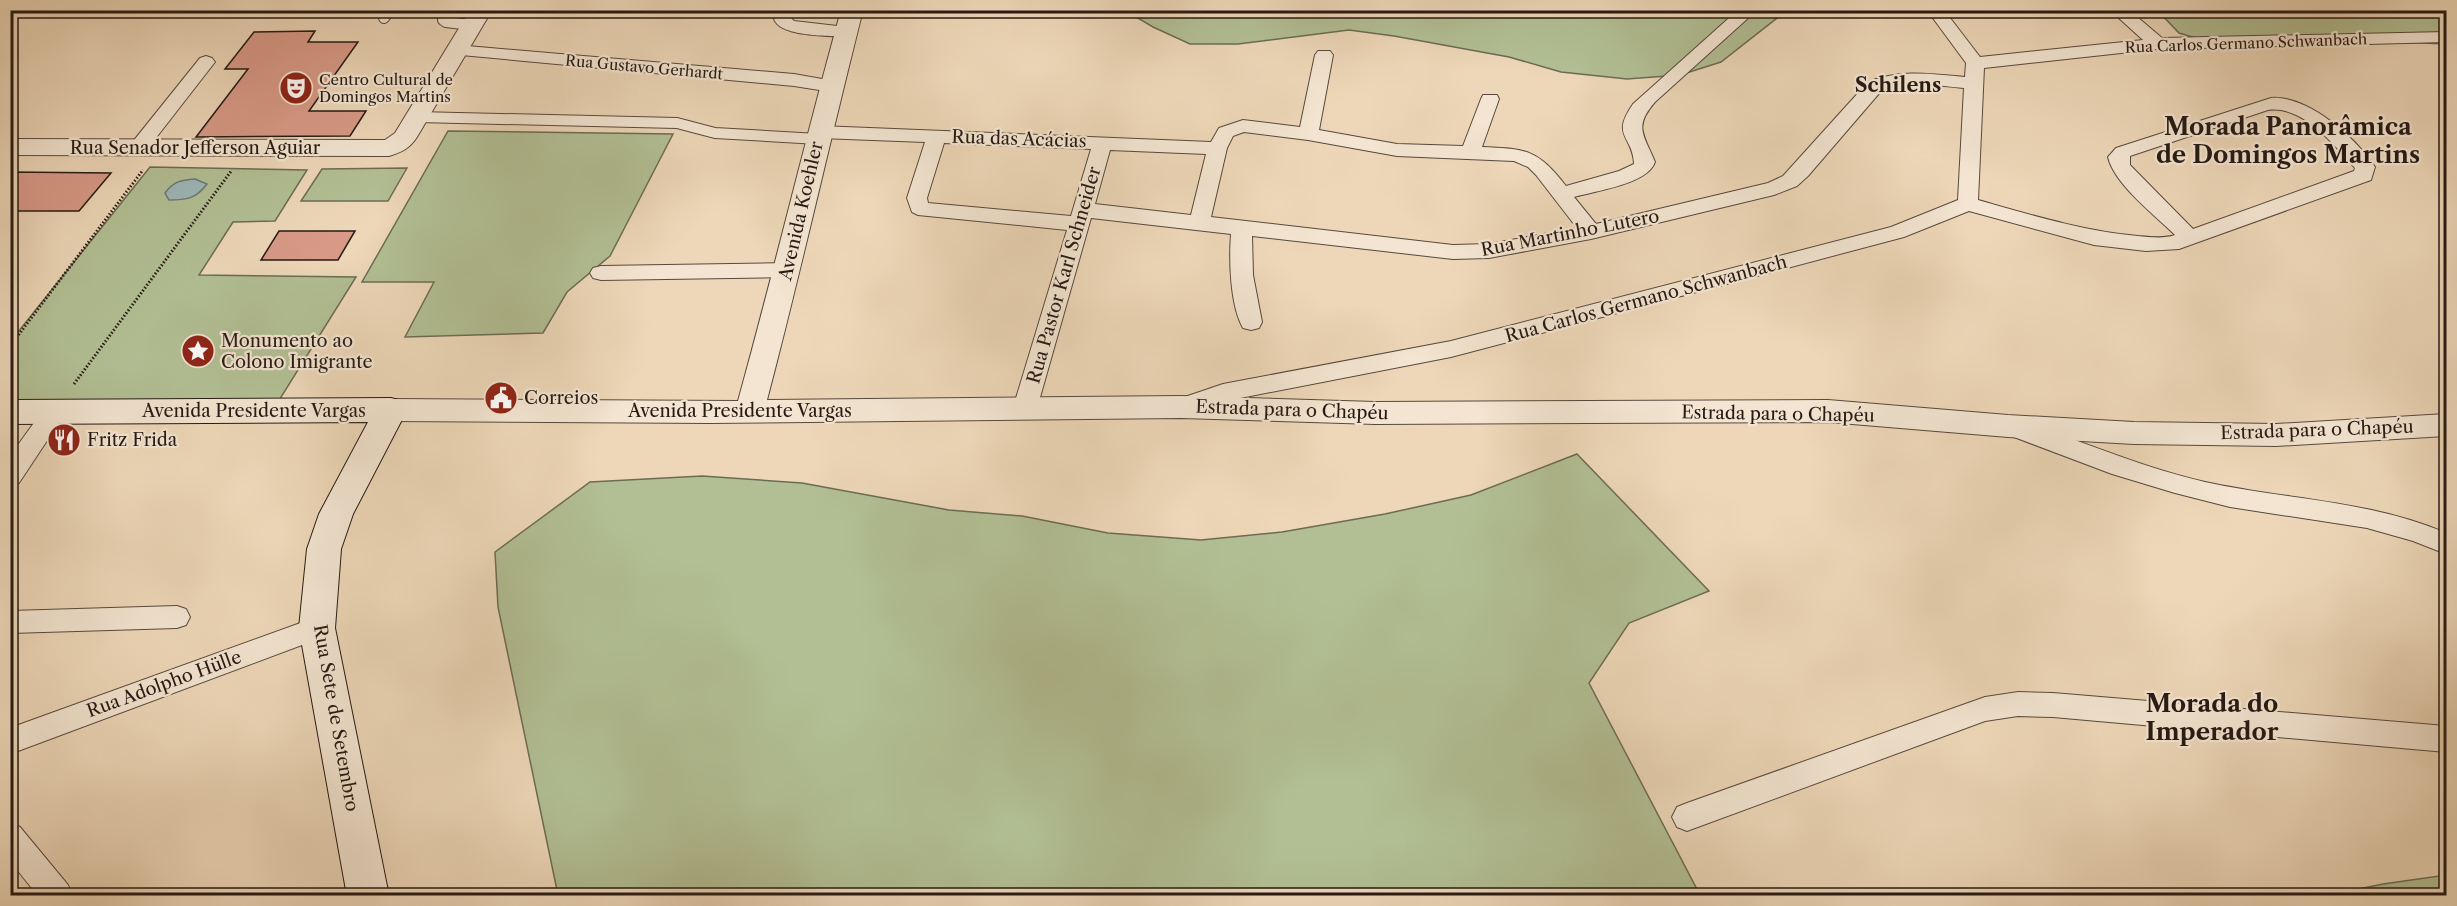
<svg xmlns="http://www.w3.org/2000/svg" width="2457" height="906" viewBox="0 0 2457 906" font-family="'Libre Caslon Text',serif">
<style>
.green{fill:#b2bf94;stroke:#6c6c54;stroke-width:1.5}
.water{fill:#9db7b9;stroke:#6d7877;stroke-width:1.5}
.building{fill:#d89a87;stroke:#261a15;stroke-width:1.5}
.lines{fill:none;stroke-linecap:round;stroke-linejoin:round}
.service-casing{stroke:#58493e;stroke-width:12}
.minor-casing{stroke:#58493e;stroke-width:2}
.tertiary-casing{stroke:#58493e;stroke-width:2}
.secondary-casing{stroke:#261a15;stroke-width:2}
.path{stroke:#261a15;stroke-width:3;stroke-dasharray:1.5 2;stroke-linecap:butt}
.service{stroke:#f3e5d1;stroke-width:10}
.minor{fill:#f3e5d1;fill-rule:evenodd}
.tertiary{fill:#f3e5d1;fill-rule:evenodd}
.secondary{fill:#f3e5d1;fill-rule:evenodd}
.labels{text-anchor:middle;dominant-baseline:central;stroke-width:4.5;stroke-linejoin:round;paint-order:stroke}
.far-street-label{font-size:15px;fill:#261a15;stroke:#f3e5d1}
.far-poi-label{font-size:15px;fill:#261a15;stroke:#f3e5d1;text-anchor:start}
.street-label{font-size:18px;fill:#261a15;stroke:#f3e5d1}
.poi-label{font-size:18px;fill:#261a15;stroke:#f3e5d1;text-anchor:start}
.far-district-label{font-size:20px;font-weight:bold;fill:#261a15;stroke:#f3e5d1}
.district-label{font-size:24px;font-weight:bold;fill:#261a15;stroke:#f3e5d1}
</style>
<rect width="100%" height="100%" fill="#edd7b8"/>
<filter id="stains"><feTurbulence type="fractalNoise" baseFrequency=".00333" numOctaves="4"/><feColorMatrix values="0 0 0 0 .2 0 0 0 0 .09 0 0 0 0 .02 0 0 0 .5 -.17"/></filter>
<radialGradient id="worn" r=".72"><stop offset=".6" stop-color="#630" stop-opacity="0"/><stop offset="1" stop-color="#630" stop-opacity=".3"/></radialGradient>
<!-- green -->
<path class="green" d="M2164 10 2446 11V44L2350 40 2295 41 2232 49 2179 33 2162 15Z
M1126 11H1786L1721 62 1680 75 1627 79 1561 72 1509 57 1394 36 1349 30 1238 44H1190L1153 27Z
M448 131 673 134 610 256 567 292 543 333 405 337 434 282H362Z
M150 167 307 170 275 221 233 222 199 275 356 277 278 402 11 400 10 342Z
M407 168 388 201H301L322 169Z
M1577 454 1709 591 1629 623 1589 683 1700 895H558L498 607 495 552 590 482 702 476 802 483 949 510 1022 516 1108 533 1201 540 1282 532 1385 514 1471 495Z
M2446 875V895H2329L2383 884Z"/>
<!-- water -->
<path class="water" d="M195 179 207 184C196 199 186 200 169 200L165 193C174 181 181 180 195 179Z"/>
<!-- building -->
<path class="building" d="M315 31 308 42H358L309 111H366L350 136 196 137 248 69H225L254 32Z
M10 172 111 173 79 211H10Z
M279 231H355L338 260H261Z"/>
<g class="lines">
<defs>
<path id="service" d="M446 10 443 20 446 22 471 25
M384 18 390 10
M417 117 677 123 715 133 818 139"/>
<path id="minor" d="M774 10H792L790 17 794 21 846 27 852 28 855 32 852 36 846 37C828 35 766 38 774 10Z
M1738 10H1757L1655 102C1633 127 1644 135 1655 162 1648 184 1595 191 1574 197L1596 224 1768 183 1783 176 1868 82C1900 69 1932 74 1965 77L1966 63 1927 10H1944L1980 57 2143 40 2110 10H2129L2162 38 2446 32V42L2158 49 1984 68 1978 200C2031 215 2083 231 2138 236 2149 237 2164 239 2175 235 2155 215 2114 184 2108 157L2116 148 2271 98C2308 95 2356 138 2375 167L2371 180 2179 249 2146 251 2094 245 1969 211 1904 237 1451 357 1225 401 1181 416 1173 413 1169 407 1173 401 1223 384 1451 341 1891 227 1958 200 1964 88C1938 86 1907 79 1882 90L1808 176 1797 186 1774 195 1591 239 1489 258 1453 259 1252 236 1253 275 1262 322 1259 328 1251 330 1243 328C1230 305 1229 260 1231 234L1091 218 1037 408 1033 414 1025 417 1017 414 1013 408 1067 230 918 215 912 212 907 198 925 142 820 138 813 136 810 132 813 128 820 126 1211 142 1219 128 1243 120 1300 127 1315 55 1318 51H1330L1333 55 1319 130 1397 144 1463 146 1481 99 1483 95H1497L1499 99 1482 147C1527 149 1537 149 1566 186L1619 171 1634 164C1633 135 1610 137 1633 104ZM2268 110C2303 105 2334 145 2355 168L2354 171 2193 229 2130 165V156ZM1244 132 1308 140 1397 156 1514 161 1528 167 1536 175 1577 228 1489 244 1453 245 1211 217 1227 148 1233 136ZM944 143 1091 149 1071 216 928 203 927 198ZM1110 150 1206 154 1191 215 1095 204Z
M456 45 794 74 839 82 841 86 839 90 832 92 794 86 450 54 447 50 450 46Z
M206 56 212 58 215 62 145 152 138 154 131 152 128 148 131 144 200 58Z
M788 263 796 265 799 270 796 275 788 277 601 280 593 278 590 273 593 268 601 266Z
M54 403 62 406 66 412 19 483 10 485V456L46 406Z
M2014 419C2078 439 2139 467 2205 482 2286 500 2369 500 2446 533V554L2413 541 2367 528 2230 507 2175 493 2112 474 2006 434 2002 428 2006 422Z
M177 606 186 609 190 617 186 625 177 628 10 633V611Z
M317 617 326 620 330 628 326 636 10 754V728Z
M2018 692 2053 693 2446 726V752L2053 717 2018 716 1985 721 1687 831 1677 827 1672 817 1677 807 1687 803 1985 697Z
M10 823 20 827 68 885 72 896H38L10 861Z"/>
<path id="tertiary" d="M470 10H492L417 137C410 148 402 152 389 156L10 155V139L385 140 395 133Z
M841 10H863C830 140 801 271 767 400L1181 396 1375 402 1828 400 2008 415 2134 422 2276 424 2446 414V436L2276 446 2134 444 2008 437 1828 422 1375 424 1181 418 710 423 391 421 381 418 376 410 381 402 391 399 738 401C774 271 805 140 841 10Z"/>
<path id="secondary" d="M391 398 402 401 407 410 353 514 341 549 335 628 389 896H347L299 628 307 549 319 514 368 422 10 424V400Z"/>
</defs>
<!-- service casing -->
<use href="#service" class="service-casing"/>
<!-- minor casing -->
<use href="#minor" class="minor-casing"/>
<!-- tertiary casing -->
<use href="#tertiary" class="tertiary-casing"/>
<!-- secondary casing -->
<use href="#secondary" class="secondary-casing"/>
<!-- path -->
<path class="path" d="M10 346 143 170
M74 384 232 170"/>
<!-- service -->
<use href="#service" class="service"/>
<!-- minor -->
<use href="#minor" class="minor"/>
<!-- tertiary -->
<use href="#tertiary" class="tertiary"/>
<!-- secondary -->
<use href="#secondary" class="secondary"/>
</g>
<!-- icons -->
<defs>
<symbol id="theatre-disc" viewBox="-11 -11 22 22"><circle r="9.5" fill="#8f2418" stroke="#f3e5d1"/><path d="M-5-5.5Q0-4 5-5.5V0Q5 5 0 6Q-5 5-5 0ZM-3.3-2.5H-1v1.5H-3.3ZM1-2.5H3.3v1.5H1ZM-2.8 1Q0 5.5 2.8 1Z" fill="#fff"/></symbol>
<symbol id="sight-disc" viewBox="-11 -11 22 22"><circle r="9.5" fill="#8f2418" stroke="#f3e5d1"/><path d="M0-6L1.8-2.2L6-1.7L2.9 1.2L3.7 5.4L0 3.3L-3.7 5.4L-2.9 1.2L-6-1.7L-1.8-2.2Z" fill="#fff"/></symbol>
<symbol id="civic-disc" viewBox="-11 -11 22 22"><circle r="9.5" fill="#8f2418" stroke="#f3e5d1"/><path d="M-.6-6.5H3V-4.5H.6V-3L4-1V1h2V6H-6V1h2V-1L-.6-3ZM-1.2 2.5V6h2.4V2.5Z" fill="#fff"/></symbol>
<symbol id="restaurant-disc" viewBox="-11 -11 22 22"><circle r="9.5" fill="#8f2418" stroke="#f3e5d1"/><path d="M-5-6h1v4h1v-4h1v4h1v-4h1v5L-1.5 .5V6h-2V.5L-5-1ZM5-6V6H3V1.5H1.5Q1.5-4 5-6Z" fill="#fff"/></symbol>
</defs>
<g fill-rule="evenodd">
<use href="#theatre-disc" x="277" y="69" width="38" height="38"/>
<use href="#sight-disc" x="179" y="332" width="38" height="38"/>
<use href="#civic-disc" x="482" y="379" width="38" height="38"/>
<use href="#restaurant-disc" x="45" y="421" width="38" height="38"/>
</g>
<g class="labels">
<!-- far-street labels -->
<g class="far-street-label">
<text transform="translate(2246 43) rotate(-2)">Rua Carlos Germano Schwanbach</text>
<text transform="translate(644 67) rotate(5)">Rua Gustavo Gerhardt</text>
</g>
<!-- far-poi labels -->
<g class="far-poi-label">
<text x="319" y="79">Centro Cultural de<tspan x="319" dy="17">Domingos Martins</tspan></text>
</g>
<!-- street labels -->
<g class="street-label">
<text transform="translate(1019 139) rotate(2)">Rua das Acácias</text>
<text x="195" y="148">Rua Senador Jefferson Aguiar</text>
<text transform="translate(801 211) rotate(-77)">Avenida Koehler</text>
<text transform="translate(1570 233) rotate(-11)">Rua Martinho Lutero</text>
<text transform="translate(1064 275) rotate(-74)">Rua Pastor Karl Schneider</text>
<text transform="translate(1646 299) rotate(-15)">Rua Carlos Germano Schwanbach</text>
<text transform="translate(1292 410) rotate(2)">Estrada para o Chapéu</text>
<text x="254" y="411">Avenida Presidente Vargas</text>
<text x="740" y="411">Avenida Presidente Vargas</text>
<text transform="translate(1778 414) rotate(1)">Estrada para o Chapéu</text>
<text transform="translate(2317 430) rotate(-2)">Estrada para o Chapéu</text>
<text transform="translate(164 684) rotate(-20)">Rua Adolpho Hülle</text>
<text transform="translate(336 718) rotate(80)">Rua Sete de Setembro</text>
</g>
<!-- poi labels -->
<g class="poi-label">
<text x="221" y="341">Monumento ao<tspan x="221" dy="21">Colono Imigrante</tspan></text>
<text x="524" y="398">Correios</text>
<text x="87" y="440">Fritz Frida</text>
</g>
<!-- far-district labels -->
<g class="far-district-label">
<text x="1898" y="85">Schilens</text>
</g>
<!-- district labels -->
<g class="district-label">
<text x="2288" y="126">Morada Panorâmica<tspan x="2288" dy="28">de Domingos Martins</tspan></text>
<text x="2212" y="703">Morada do<tspan x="2212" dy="28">Imperador</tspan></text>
</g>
</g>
<!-- margin -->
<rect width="2457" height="906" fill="none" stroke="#edd7b8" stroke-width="36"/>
<rect x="12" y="12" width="2433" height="882" fill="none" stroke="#261a15" stroke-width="3"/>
<rect x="18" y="18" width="2421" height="870" fill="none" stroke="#261a15" stroke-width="1.5"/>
<rect width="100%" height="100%" filter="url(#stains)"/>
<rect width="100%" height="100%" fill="url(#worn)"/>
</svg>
